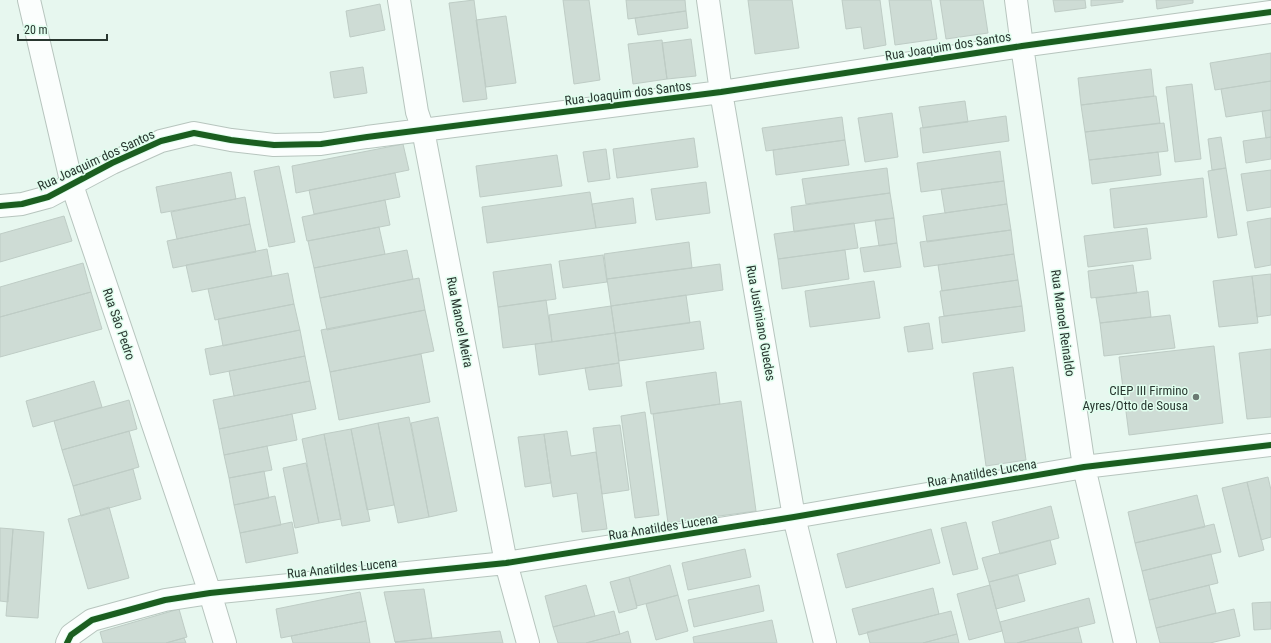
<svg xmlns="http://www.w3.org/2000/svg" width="1271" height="643" viewBox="0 0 1271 643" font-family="'Roboto Condensed',sans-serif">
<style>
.building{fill:#cedcd5;stroke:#beccc5}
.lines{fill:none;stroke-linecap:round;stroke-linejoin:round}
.minor-casing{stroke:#b7c5be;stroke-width:24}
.minor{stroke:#fbfefd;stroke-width:22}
.cycleway-casing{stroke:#e0feee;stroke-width:8}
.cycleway{stroke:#1b5e20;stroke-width:6}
.poi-dot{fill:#6c7a73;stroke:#e0feee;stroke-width:1.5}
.labels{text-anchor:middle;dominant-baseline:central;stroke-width:3;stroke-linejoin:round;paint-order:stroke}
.street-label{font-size:13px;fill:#293730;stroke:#e0feee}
.poi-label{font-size:13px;fill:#293730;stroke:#e0feee;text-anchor:end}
</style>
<rect width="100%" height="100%" fill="#e7f7ef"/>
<!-- building -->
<path class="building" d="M474 0 487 99 463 102 449 3Z
M563 0H589L600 80 574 84Z
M626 0H685L686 11 628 19Z
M748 0H792L799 48 755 54Z
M842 0H880L886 45 864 49 861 27 846 29Z
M889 0H931L937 39 895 45Z
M940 0H983L988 33 946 39Z
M1053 0H1085L1086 8 1055 12Z
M1091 0H1123V2L1091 6Z
M1156 0H1193V3L1157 9Z
M380 4 385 30 350 37 346 11Z
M686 11 688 28 638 35 635 18Z
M506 16 516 83 486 87 476 20Z
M691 39 696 76 667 79 662 43Z
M662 40 667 79 633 84 628 44Z
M1271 53V81L1215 90 1210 63Z
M363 67 367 93 334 98 330 72Z
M1151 69 1154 96 1081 105 1078 78Z
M1271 81V110L1226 117 1221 89Z
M1192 84 1201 159 1175 162 1166 87Z
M1156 96 1160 123 1085 132 1081 105Z
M965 101 968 122 923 128 919 107Z
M1271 110V137L1266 138 1262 111Z
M892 113 898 157 865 162 858 118Z
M1006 116 1009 141 923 153 920 128Z
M842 117 845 140 766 151 762 128Z
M1164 123 1168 151 1089 160 1085 132Z
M1221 137 1226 168 1212 170 1208 139Z
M1271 137V159L1246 163 1243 141Z
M694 138 698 167 617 178 613 149Z
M845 140 849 165 776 175 773 150Z
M403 144 409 170 296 193 292 166Z
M606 149 610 179 588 182 583 152Z
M1000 151 1004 181 921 192 917 163Z
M1158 152 1161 175 1092 184 1089 160Z
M557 155 562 186 480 197 476 166Z
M279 166 295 242 269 247 254 171Z
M887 168 890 193 806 204 802 179Z
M1226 168 1237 235 1218 238 1208 171Z
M1271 170V207L1247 211 1241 174Z
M231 172 236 199 161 213 156 187Z
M395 173 400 197 314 214 309 190Z
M1203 178 1207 217 1114 228 1110 189Z
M1004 181 1007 204 945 213 941 189Z
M706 182 710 213 656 220 651 189Z
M590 192 596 228 487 243 482 207Z
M890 193 894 218 794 232 791 207Z
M245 197 250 224 177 239 171 212Z
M633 198 636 223 596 228 592 204Z
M385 200 390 225 307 241 302 217Z
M1007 204 1011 230 927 242 923 216Z
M64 216 72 241 0 262V234Z
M894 218 897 243 879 246 875 220Z
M1271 218V265L1255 268 1247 222Z
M854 223 858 248 778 259 774 234Z
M250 224 256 252 173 268 167 241Z
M379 227 385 254 314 268 308 241Z
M1147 228 1151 259 1088 267 1084 236Z
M1011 230 1014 254 924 267 920 242Z
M689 242 692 268 607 279 604 254Z
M897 243 901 267 864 272 860 248Z
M267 249 272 276 192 292 186 265Z
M407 250 413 279 320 298 314 268Z
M845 250 849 279 782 289 778 259Z
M1014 254 1018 280 942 291 938 265Z
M603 255 607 282 563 288 559 261Z
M83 263 91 292 0 317V287Z
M551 264 556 299 498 307 493 272Z
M720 264 723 290 611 306 607 279Z
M1133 265 1137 293 1091 298 1088 271Z
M288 273 294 304 215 320 208 289Z
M1271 274V315L1257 317 1252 276Z
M1252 276 1258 323 1219 327 1213 281Z
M419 278 425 310 327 330 320 298Z
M1018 280 1022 306 944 316 940 291Z
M874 281 880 318 810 327 805 291Z
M1148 291 1151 317 1100 323 1096 298Z
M91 292 102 329 0 357V317Z
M686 295 690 323 615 333 611 306Z
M546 300 552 342 503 348 498 307Z
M294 304 300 330 223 346 218 319Z
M611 306 615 333 552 342 549 315Z
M1022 306 1025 331 942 343 939 317Z
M425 310 434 351 330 372 321 330Z
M1170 315 1175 348 1104 356 1100 323Z
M700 321 704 349 619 361 615 333Z
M929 323 933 349 908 352 904 327Z
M300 330 305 356 210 375 205 349Z
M615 333 619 363 539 375 535 344Z
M1214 346 1223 423 1129 435 1119 357Z
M1271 349V417L1247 419 1239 353Z
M421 354 430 402 339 420 330 372Z
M305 356 310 381 234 396 229 371Z
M619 363 622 386 589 390 585 368Z
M1013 367 1026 460 986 466 973 373Z
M716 372 720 404 651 414 646 382Z
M94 381 102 407 33 427 26 401Z
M310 381 316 409 219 429 213 400Z
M129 400 137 429 62 450 54 421Z
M741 401 756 511 668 523 653 414Z
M645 412 659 515 635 518 621 416Z
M292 414 297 440 224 455 219 429Z
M409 417 429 517 398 523 378 423Z
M438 417 457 511 429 517 411 423Z
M378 423 394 505 367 510 351 429Z
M620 425 629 490 602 494 593 428Z
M351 429 370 521 342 526 324 434Z
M129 431 139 467 73 486 62 450Z
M567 431 571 456 596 452 607 529 582 532 577 493 553 497 544 434Z
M324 434 341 519 319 523 302 439Z
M544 434 551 483 525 487 518 437Z
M267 446 272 470 229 478 224 455Z
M306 463 319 523 295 528 283 468Z
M133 469 141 499 81 516 73 486Z
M264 471 269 498 234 505 229 478Z
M1268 477 1271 490V537L1261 540 1247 482Z
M1247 482 1264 550 1239 557 1222 488Z
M1197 495 1205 527 1135 543 1128 512Z
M275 496 281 525 240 533 234 505Z
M1051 506 1059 538 1000 554 992 522Z
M109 507 129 578 88 589 68 519Z
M292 522 298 553 246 563 240 533Z
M966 522 978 569 953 575 941 528Z
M1214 524 1221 552 1142 571 1135 543Z
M0 528 13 529 8 602 0 601Z
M13 529 44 532 38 618 6 616Z
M931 529 940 563 846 588 837 554Z
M1050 540 1056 564 989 582 982 558Z
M745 549 751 577 688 590 682 563Z
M1211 554 1218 583 1149 600 1142 571Z
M670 565 678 595 637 606 629 577Z
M1018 575 1025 601 996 609 989 582Z
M629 577 637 608 619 613 610 582Z
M586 585 595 616 553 627 545 596Z
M759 585 764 611 694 627 688 600Z
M990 585 1002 631 969 640 957 594Z
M1209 585 1216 613 1156 628 1149 600Z
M933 588 939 614 859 635 852 609Z
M424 589 432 638 395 642 384 592Z
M360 592 366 621 281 638 276 609Z
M678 595 688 631 656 640 646 604Z
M1089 598 1095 623 1017 643H1005L1000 622Z
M1271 602V629L1254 630 1252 603Z
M179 609 187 637 166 643H103L100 632Z
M1234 609 1240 636 1210 643H1160L1156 628Z
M614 611 620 634 586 643H558L553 627Z
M951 611 957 634 923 643H870L867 632Z
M772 620 777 643H694L693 637Z
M366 621 370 643H293L291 636Z
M1078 627 1082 643H1017Z
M500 631 503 643H396L395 642Z
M628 631 631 643H586L620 634Z
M957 634 959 643H923Z
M184 638 186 643H166Z"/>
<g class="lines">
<defs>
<path id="minor" d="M29 0 72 185 210 593 225 643
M399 0 417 112 423 130 506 563 528 643
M708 0 721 92 794 517 825 643
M1016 0 1022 46 1084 467 1125 643
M0 206 22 204 48 197 112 163 161 141 194 133 231 140 274 145 321 144 367 137 721 92 1022 46 1271 12
M67 643 71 635 92 620 165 600 210 593 506 563 794 517 1084 467 1271 445"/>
</defs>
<!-- minor casing -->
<use href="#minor" class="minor-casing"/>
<!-- minor -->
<use href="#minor" class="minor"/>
<defs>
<path id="cycleway" d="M0 206 22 204 48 197 112 163 161 141 194 133 231 140 274 145 321 144 367 137 721 92 1022 46 1271 12
M67 643 71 635 92 620 165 600 210 593 506 563 794 517 1084 467 1271 445"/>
</defs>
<!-- cycleway casing -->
<use href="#cycleway" class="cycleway-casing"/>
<!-- cycleway -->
<use href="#cycleway" class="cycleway"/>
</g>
<!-- markers -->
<circle class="poi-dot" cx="1196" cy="397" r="4"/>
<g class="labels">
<!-- street labels -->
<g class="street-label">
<text transform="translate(948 46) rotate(-9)">Rua Joaquim dos Santos</text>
<text transform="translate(628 93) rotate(-7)">Rua Joaquim dos Santos</text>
<text transform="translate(96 160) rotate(-25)">Rua Joaquim dos Santos</text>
<text transform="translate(460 322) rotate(79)">Rua Manoel Meira</text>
<text transform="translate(761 323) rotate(80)">Rua Justiniano Guedes</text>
<text transform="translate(1063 323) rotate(82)">Rua Manoel Reinaldo</text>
<text transform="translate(119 324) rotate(71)">Rua São Pedro</text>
<text transform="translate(982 473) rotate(-10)">Rua Anatildes Lucena</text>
<text transform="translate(663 527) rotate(-9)">Rua Anatildes Lucena</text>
<text transform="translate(342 568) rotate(-6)">Rua Anatildes Lucena</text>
</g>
<!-- poi labels -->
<g class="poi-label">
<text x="1188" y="390">CIEP III Firmino<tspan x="1188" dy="15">Ayres/Otto de Sousa</tspan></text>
</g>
</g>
<!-- scale -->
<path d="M18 34v6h89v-6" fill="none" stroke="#293730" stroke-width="2"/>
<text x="24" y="34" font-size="12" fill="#293730" stroke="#e0feee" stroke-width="3" paint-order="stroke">20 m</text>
</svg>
